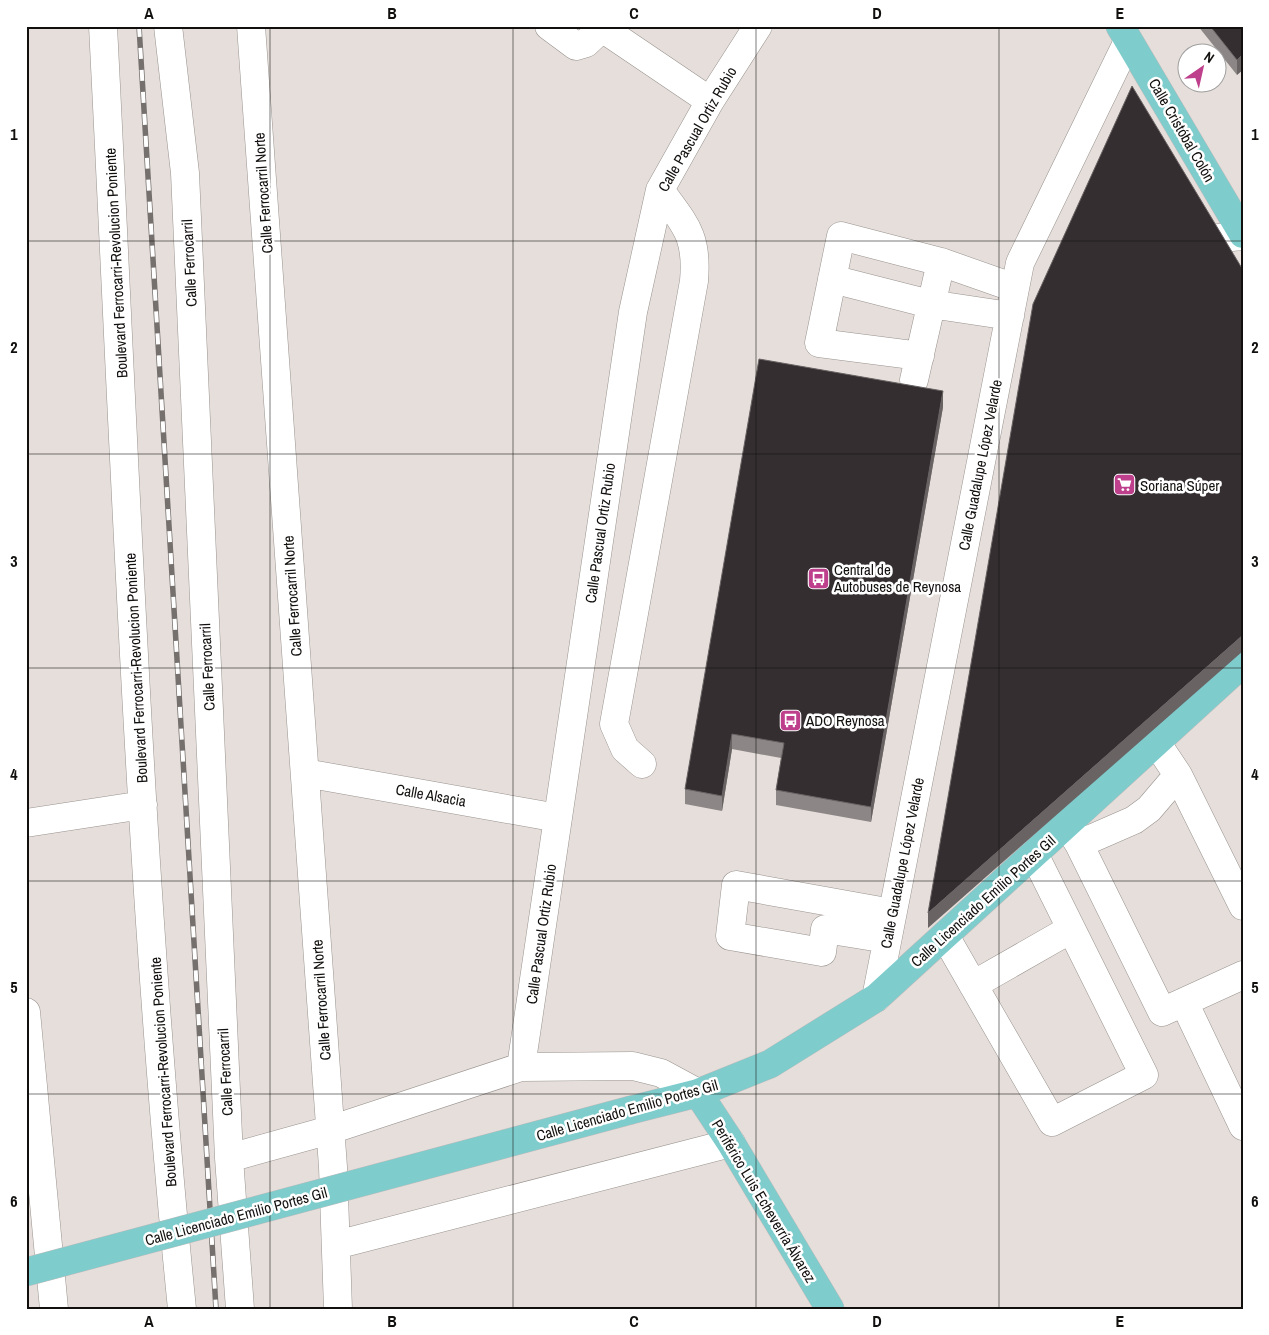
<svg xmlns="http://www.w3.org/2000/svg" width="1269" height="1335" viewBox="0 0 1269 1335" font-family="'Archivo Narrow',sans-serif">
<style>
.lines{fill:none;stroke-linecap:round;stroke-linejoin:round}
.minor-casing{stroke:#99938f;stroke-width:29}
.major-casing{stroke:#bdbcbc;stroke-width:29}
.minor{stroke:#fff;stroke-width:28}
.major{stroke:#7fcccd;stroke-width:28}
.rail-casing{stroke:#75706e;stroke-width:5.5}
.rail{stroke:#fff;stroke-width:4;stroke-dasharray:11;stroke-linecap:butt}
.major-bridge-casing{stroke:#bdbcbc;stroke-width:29;stroke-linecap:butt}
.major-bridge{stroke:#7fcccd;stroke-width:28}
.wall{fill:#8c8686}
.shaded-wall{fill:#696364}
.building{fill:#342e31;stroke:#696364}
.grid{fill:none;stroke:#12100e;stroke-width:1;stroke-opacity:0.55}
.labels{text-anchor:middle;dominant-baseline:central;stroke-width:5;stroke-linejoin:round;paint-order:stroke}
.street-label{font-size:15px;fill:#12100e;stroke:#fff}
.poi-label{font-size:15px;fill:#12100e;stroke:#fff;text-anchor:start}
.neatline{fill:none;stroke:#12100e;stroke-width:2}
.grid-label{font-size:16px;text-anchor:middle;font-weight:bold;fill:#12100e}
</style>
<rect width="100%" height="100%" fill="#e5deda"/>
<g class="lines">
<defs>
<path id="minor" d="M103 26C125 454 139 883 182 1309
M168 26 185 173 229 1158 240 1309
M251 26 333 1167 338 1309
M549 26 576 46 586 43 602 28 710 101
M1185 241 1243 236
M832 279 930 304 1010 316
M920 356 819 343 841 236 941 262 1015 288
M914 380 941 262
M642 764 625 749 614 724 694 281C698 235 685 225 660 190
M305 773 558 818
M1178 775 1243 906
M26 823 143 805
M1069 828 1079 844 1134 820 1149 809 1178 775 1156 742
M1079 844 1162 1012 1243 975
M945 936 1052 1122 1144 1075 1034 854
M887 939 825 929 822 952 730 936 736 885 892 913
M973 985 1071 929
M876 998 1020 263 1128 41
M1184 1002 1243 1126
M26 1012 54 1309
M521 1067 633 312 660 190 710 101 758 26
M229 1158 330 1130 521 1067 633 1066 661 1073 698 1093
M336 1245 731 1143"/>
<path id="major" d="M1120 26 1243 234
M698 1093 731 1143 830 1309
M631 1110 698 1093 770 1064 876 998 1243 663"/>
</defs>
<!-- minor casing -->
<use href="#minor" class="minor-casing"/>
<!-- major casing -->
<use href="#major" class="major-casing"/>
<!-- minor -->
<use href="#minor" class="minor"/>
<!-- major -->
<use href="#major" class="major"/>
<defs>
<path id="rail" d="M139 26 216 1309"/>
</defs>
<!-- rail casing -->
<use href="#rail" class="rail-casing"/>
<!-- rail -->
<use href="#rail" class="rail"/>
<defs>
<path id="major-bridge" d="M26 1272 631 1110"/>
</defs>
<!-- major-bridge casing -->
<use href="#major-bridge" class="major-bridge-casing"/>
<!-- major-bridge -->
<use href="#major-bridge" class="major-bridge"/>
</g>
<!-- wall -->
<path class="wall" d="M1198 26H1243L1237 75Z
M943 407 871 822 776 805V790L781 758 732 749 722 811 685 804V789Z"/>
<!-- shaded-wall -->
<path class="shaded-wall" d="M1243 54V70L1237 75V60Z
M943 391V407L871 822V807Z
M1243 635V651L928 928V913Z
M732 734V749L722 811V796Z"/>
<!-- building -->
<path class="building" d="M1210 26H1243V54L1237 60Z
M1132 86 1243 270V635L928 913 1033 304Z
M759 359 943 391 871 807 776 790 784 743 732 734 722 796 685 789Z"/>
<!-- grid -->
<path class="grid" d="M270 26V1309M513 26V1309M756 26V1309M999 26V1309M26 241H1243M26 454H1243M26 668H1243M26 881H1243M26 1094H1243"/>
<!-- icons -->
<defs>
<symbol id="supermarket-square" viewBox="-11 -11 22 22"><rect x="-9" y="-9" width="18" height="18" rx="4" fill="#be3f8b" stroke="#fff"/><path d="M-6-5.5h2.5l.6 2H6L4.5 2H-2.5L-4.4-4H-6ZM-1.5 3.2a1.3 1.3 0 1 0 .1 0ZM3 3.2a1.3 1.3 0 1 0 .1 0Z" fill="#fff"/></symbol>
<symbol id="bus-square" viewBox="-11 -11 22 22"><rect x="-9" y="-9" width="18" height="18" rx="4" fill="#be3f8b" stroke="#fff"/><path d="M-5-6H5V4H4V6H2V4H-2V6H-4V4H-5ZM-3.5-4V0h7V-4ZM-3.5 1.2v1.5H-2V1.2ZM2 1.2v1.5H3.5V1.2Z" fill="#fff"/></symbol>
</defs>
<g fill-rule="evenodd">
<use href="#supermarket-square" x="1112" y="472" width="25" height="25"/>
<use href="#bus-square" x="806" y="566" width="25" height="25"/>
<use href="#bus-square" x="778" y="708" width="25" height="25"/>
</g>
<g class="labels">
<!-- street labels -->
<g class="street-label">
<text transform="translate(697 129) rotate(-60)">Calle Pascual Ortiz Rubio</text>
<text transform="translate(1182 130) rotate(60)">Calle Cristóbal Colón</text>
<text transform="translate(263 193) rotate(-94)">Calle Ferrocarril Norte</text>
<text transform="translate(116 263) rotate(-93)">Boulevard Ferrocarri-Revolucion Poniente</text>
<text transform="translate(189 263) rotate(-93)">Calle Ferrocarril</text>
<text transform="translate(980 465) rotate(-79)">Calle Guadalupe López Velarde</text>
<text transform="translate(600 533) rotate(-82)">Calle Pascual Ortiz Rubio</text>
<text transform="translate(292 596) rotate(-94)">Calle Ferrocarril Norte</text>
<text transform="translate(207 667) rotate(-93)">Calle Ferrocarril</text>
<text transform="translate(136 668) rotate(-93)">Boulevard Ferrocarri-Revolucion Poniente</text>
<text transform="translate(431 795) rotate(10)">Calle Alsacia</text>
<text transform="translate(902 863) rotate(-79)">Calle Guadalupe López Velarde</text>
<text transform="translate(983 901) rotate(-42)">Calle Licenciado Emilio Portes Gil</text>
<text transform="translate(541 934) rotate(-82)">Calle Pascual Ortiz Rubio</text>
<text transform="translate(321 1000) rotate(-94)">Calle Ferrocarril Norte</text>
<text transform="translate(163 1072) rotate(-94)">Boulevard Ferrocarri-Revolucion Poniente</text>
<text transform="translate(225 1072) rotate(-93)">Calle Ferrocarril</text>
<text transform="translate(627 1110) rotate(-16)">Calle Licenciado Emilio Portes Gil</text>
<text transform="translate(764 1201) rotate(59)">Periférico Luis Echeverría Álvarez</text>
<text transform="translate(236 1216) rotate(-15)">Calle Licenciado Emilio Portes Gil</text>
</g>
<!-- poi labels -->
<g class="poi-label">
<text x="1140" y="485">Soriana Súper</text>
<text x="834" y="569">Central de<tspan x="834" dy="17">Autobuses de Reynosa</tspan></text>
<text x="806" y="720">ADO Reynosa</text>
</g>
</g>
<!-- border -->
<rect width="1269" height="1335" fill="none" stroke="#ffffff" stroke-width="55"/>
<!-- north arrow -->
<g transform="translate(1202 68) rotate(34)"><circle r="24" fill="#ffffff" stroke="#a09f9f"/>
<path d="M0-4L9 19L0 12L-9 19Z" fill="#be3f8b"/>
<text y="-8" font-size="14" font-weight="bold" text-anchor="middle" fill="#12100e">N</text>
</g>
<rect x="28" y="28" width="1214" height="1280" class="neatline"/>
<g class="grid-label">
<text x="149" y="19">A</text>
<text x="392" y="19">B</text>
<text x="634" y="19">C</text>
<text x="877" y="19">D</text>
<text x="1120" y="19">E</text>
<text x="14" y="140">1</text>
<text x="1255" y="140">1</text>
<text x="14" y="353">2</text>
<text x="1255" y="353">2</text>
<text x="14" y="567">3</text>
<text x="1255" y="567">3</text>
<text x="14" y="780">4</text>
<text x="1255" y="780">4</text>
<text x="14" y="993">5</text>
<text x="1255" y="993">5</text>
<text x="14" y="1207">6</text>
<text x="1255" y="1207">6</text>
<text x="149" y="1327">A</text>
<text x="392" y="1327">B</text>
<text x="634" y="1327">C</text>
<text x="877" y="1327">D</text>
<text x="1120" y="1327">E</text>
</g>
</svg>
